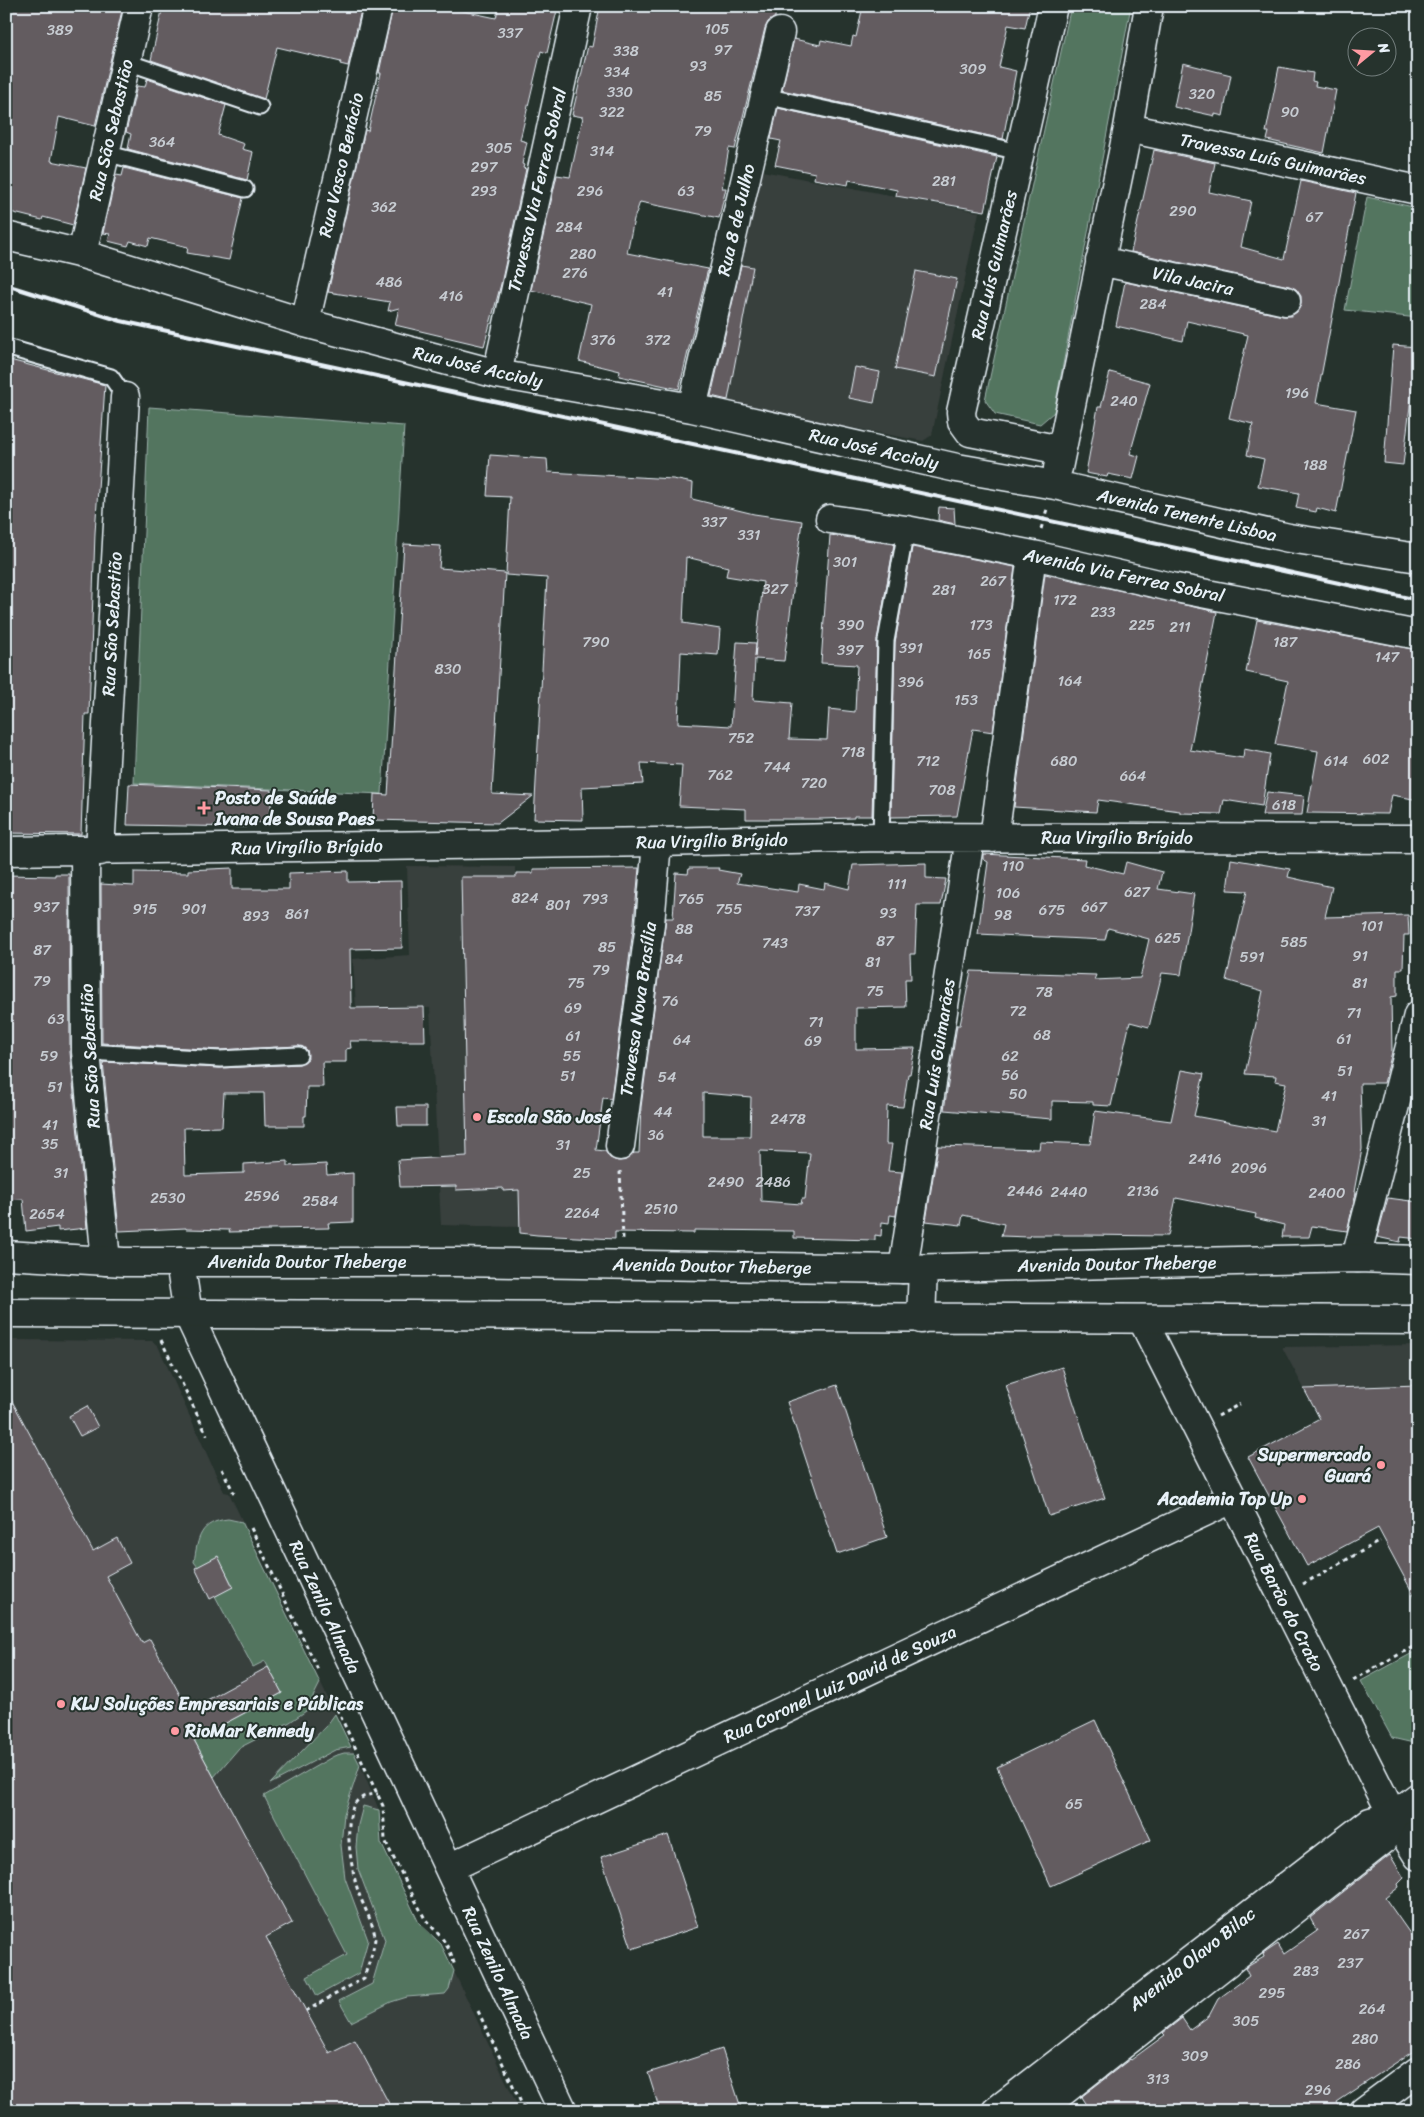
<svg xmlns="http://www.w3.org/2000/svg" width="1424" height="2117" viewBox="0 0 1424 2117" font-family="Sriracha,sans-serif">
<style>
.built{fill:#383f3d}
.green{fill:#52745f;stroke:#9db2ac}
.building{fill:#635b61;stroke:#e8f1f8;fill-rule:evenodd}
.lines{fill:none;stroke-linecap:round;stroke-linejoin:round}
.service-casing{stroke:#e8f1f8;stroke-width:19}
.minor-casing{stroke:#e8f1f8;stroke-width:31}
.tertiary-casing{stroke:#e8f1f8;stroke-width:31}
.primary-casing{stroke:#e8f1f8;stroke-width:31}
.path{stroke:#e8f1f8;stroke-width:3;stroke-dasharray:4 4;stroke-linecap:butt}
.service{stroke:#26332d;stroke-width:15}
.minor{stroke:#26332d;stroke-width:28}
.tertiary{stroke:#26332d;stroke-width:28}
.primary{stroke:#26332d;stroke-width:28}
.rail{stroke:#e8f1f8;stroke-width:4}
.poi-dot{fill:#ff9aa2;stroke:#26332d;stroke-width:2}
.labels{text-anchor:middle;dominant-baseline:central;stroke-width:4;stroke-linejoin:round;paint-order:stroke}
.number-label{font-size:15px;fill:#c7ccd2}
.street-label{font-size:18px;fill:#e8f1f8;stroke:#26332d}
.poi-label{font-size:18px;font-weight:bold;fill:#e8f1f8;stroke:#26332d;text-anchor:start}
</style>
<rect width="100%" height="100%" fill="#26332d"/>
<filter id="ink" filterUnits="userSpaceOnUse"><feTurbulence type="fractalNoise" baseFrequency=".02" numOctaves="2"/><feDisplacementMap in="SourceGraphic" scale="10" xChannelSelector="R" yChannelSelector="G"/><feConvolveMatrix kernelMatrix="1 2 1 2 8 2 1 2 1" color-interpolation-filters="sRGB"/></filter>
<g filter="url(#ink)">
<!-- built -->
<path class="built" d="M757 170 979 212 932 435 923 441 712 402 701 392Z
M407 866 515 867 520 1227 441 1225 430 1008 356 1007 353 959 410 955Z
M6 1340 152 1341 158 1346 224 1492 229 1493 360 1765 379 1810 381 1843 419 1923 441 1944 520 2111H6Z
M1418 1345V1603L1282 1347Z"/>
<!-- green -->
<path class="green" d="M1071 6H1131L1054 412 1040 424 995 414 985 400Z
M1367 197 1418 208V318L1345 310Z
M149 407 404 426 382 794 134 783Z
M228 1519 242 1522 320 1683 306 1711 290 1722 239 1748 214 1777 194 1740 282 1693 265 1661 253 1667 215 1596 233 1586 218 1557 198 1567 194 1562C198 1537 200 1522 228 1519Z
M1418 1650V1744L1392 1738 1361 1681Z
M335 1714 351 1747 335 1750 270 1784 327 1725Z
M344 1753H354L360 1765 344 1814 341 1845 345 1878 368 1940 359 1973 317 1996 307 1977 347 1955 264 1796 334 1756Z
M363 1806 379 1810 381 1843 419 1923 441 1944 454 1971 449 1989 445 1994 407 1997 391 2002 351 2022 339 2001 372 1984 385 1940 358 1869 356 1847 358 1825Z"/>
<!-- building -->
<path class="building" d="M6 6H123L95 126 59 117 51 161 86 168 73 225 43 217 42 220 6 211Z
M163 6H362L348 66 340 64 341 62 277 47 264 99 151 60Z
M393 6H455L454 9 496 18 499 6H558L547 53 541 51 520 140 527 142 522 164 524 165 523 168 526 169 501 284 484 346 395 325 399 308 388 311 390 302 328 292 365 130 368 131 381 73H379Z
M600 6H762L776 9 775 17 768 22 765 28 735 149 729 148 722 188H726L719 218 640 202 634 219 627 253 708 269 679 389 619 376 620 371 579 361 591 304 531 290 557 175 570 177 583 117 572 115 588 46 592 47Z
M863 6H1030L1025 28 1008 25 999 67 1016 71 1003 139 782 90 794 39 820 45 821 40 851 46 853 36 856 37Z
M1183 63 1231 75 1223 116 1215 114V116L1174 107Z
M1279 67 1313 73 1312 81 1316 82 1315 86 1336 90 1324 153 1267 140 1269 132H1266Z
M147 79 226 105 218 135 244 144 242 149 253 152 247 180 128 149 131 134 126 132 137 86 145 87Z
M778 108 997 157 985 211 896 196 897 190 849 180 848 185 814 179 815 173 775 165 781 141 771 139Z
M1154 150 1215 163 1209 192 1251 201 1241 247 1284 259 1301 181 1356 193 1316 403 1356 410 1336 513 1317 508 1316 512 1296 508 1299 493 1258 486 1264 459 1247 455 1253 424 1229 418 1248 335 1187 321 1183 341 1116 326 1125 282 1283 316H1291L1297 312 1301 305V296L1296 289 1289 286 1131 252Z
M124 168 243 198 229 260 187 253 188 247 150 238 148 246 130 241 128 246 108 241 110 234 103 233 116 175 122 176Z
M741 265 753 267 728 400 711 396Z
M916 271 957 279 936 377 895 369Z
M1393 345 1417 347 1403 465 1384 463Z
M6 359 105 385 95 533 89 714H85L81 834 6 833Z
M855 367 880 372 874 403 849 398Z
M1110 372 1150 383 1130 454 1139 456 1133 479 1108 474 1107 477 1086 473 1098 407H1101Z
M490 455 547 459 548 472 673 479 693 483 692 499 754 514 802 521 784 661 755 659 753 700 792 703 789 739 827 740 829 709 855 712 857 665 821 663 830 535 894 544 877 641 872 816H854V818L821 819H746V809L679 806 682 765 641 763 643 784 582 787 583 820 534 819 547 578 506 575 510 497 487 496ZM686 557 728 567 726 576 763 582 755 657 756 643 737 642 731 726 678 723 681 652 718 655 720 629 683 623Z
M939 507 954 508 955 524 938 520Z
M404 544 441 546 439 568 505 573 492 794 533 796 498 823 373 820 374 794 388 795Z
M912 547 1015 567 993 732 973 729 957 816 891 817 895 642Z
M1045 574 1217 612 1190 750 1243 758 1244 749 1270 754 1262 806 1224 800 1221 814 1180 813V811L1098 800 1096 812 1014 807Z
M1257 620 1418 650V800L1392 795 1388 814 1307 813 1318 751 1275 744 1288 681 1246 672Z
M129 784 271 790V823L247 822V827L127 825Z
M1267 792 1304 796 1302 815H1262Z
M983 854 1085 859 1084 865 1123 874 1126 862 1162 872 1158 889 1194 894 1181 975 1162 973 1149 1027 1130 1022 1111 1106 1093 1105V1102L1052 1101V1119L944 1110 957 1025H960L971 971 1096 975 1094 980 1140 978 1149 939 1108 928 1105 940 978 934 988 862 983 859Z
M1231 859 1290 869 1288 877 1332 887 1325 917 1408 915 1409 935H1404L1403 969H1397V996L1391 997 1392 1052 1384 1083H1360L1362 1149 1354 1192 1356 1193 1347 1231 1312 1226 1309 1237H1282L1284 1225 1255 1218 1256 1214 1176 1198 1168 1236 1084 1235H1030L1029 1237 1001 1236 1004 1224 963 1215 961 1225 926 1221 938 1146 1039 1149 1040 1142 1090 1144 1095 1111 1171 1121 1182 1070 1204 1074 1194 1116 1275 1131 1286 1083 1275 1081 1276 1076 1245 1074 1263 991 1226 980 1247 891 1227 890Z
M926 863V878L946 879 941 905H917L915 954H910L911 979H905L906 1007 856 1008V1049L915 1048 910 1074H908L903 1107 887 1106 886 1144H892L888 1171 902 1172 896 1216 890 1215 889 1223 882 1222 881 1236 875 1235V1240L794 1238V1231L694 1230V1233L615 1232V1239L537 1235 520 1233 519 1190 503 1191V1188L456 1190V1186L400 1187 398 1160 467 1156 461 877H516V873H533V869L639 868 634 922 611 1099 603 1098 596 1150 605 1151 610 1158 618 1161 626 1160 634 1153H639L641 1107 666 918H673L676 873 688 874 689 868H719L718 870 740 874 737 883 798 892 799 884 824 889 825 883 849 889 853 865ZM703 1093 751 1097 750 1136H703ZM760 1151 810 1153 805 1199H802L801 1204 761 1201Z
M232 868V889H289V873L348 871V882L401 881 402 948 350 949 351 1008 424 1007 425 1041H350L351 1048 346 1049V1062H322L323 1087H307L306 1116H304V1126H265L264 1093H224L222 1127 184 1128 185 1175 244 1173V1164L288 1161V1166L326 1164 327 1175 353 1173V1222L328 1223 329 1228 269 1229V1231L229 1232 230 1230 186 1229V1228L119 1231 103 1062 220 1068 299 1064 308 1059 307 1050 299 1046 220 1050 102 1043 101 884 134 886V872L188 873V870Z
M55 874H69L70 1052 87 1228 58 1231V1227L26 1231 23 1199 6 1200V875L55 876Z
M397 1107H426V1126H398Z
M1388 1198 1418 1202V1239L1401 1237 1400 1242 1377 1237Z
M1062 1367 1105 1498 1049 1516 1006 1385Z
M837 1385 887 1537 837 1554 787 1402Z
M1418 1385V1603L1378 1528 1307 1566 1248 1457 1320 1419 1304 1389Z
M6 1390 93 1551 117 1538 130 1563 106 1576 142 1643 150 1639 187 1708 196 1703 198 1705 268 1667 282 1693 194 1740 292 1923 266 1937 306 2011 329 2053 355 2040 393 2111H6Z
M87 1406 98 1427 80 1436 69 1416Z
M218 1556 233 1587 210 1599 195 1568Z
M1095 1720 1151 1840 1051 1886 997 1767Z
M668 1835 698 1927 632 1949 601 1857Z
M1390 1855 1404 1878 1398 1884 1399 1887 1385 1898 1418 1945V2048L1337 2102 1342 2111H1090L1081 2097 1130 2059 1131 2060 1165 2035 1163 2033 1182 2018 1190 2030 1209 2016 1218 1999 1249 1976 1245 1968 1264 1957 1263 1954 1278 1944 1284 1954 1317 1931 1310 1918Z
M722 2049 742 2111H660L648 2073Z"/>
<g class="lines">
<defs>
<path id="service" d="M127 62 260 107
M765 96 1020 152
M105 153 245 189
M6 347 111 377 125 397
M881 837 886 641 906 530
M86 1052 220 1059 299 1055"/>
<path id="minor" d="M1053 6 961 412 962 421 970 432 1061 450
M1128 128 1418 190
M6 236 82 254 305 323 497 374 692 408 957 468 1055 485 1289 538 1418 558
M82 254 139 6
M1100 261 1286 301
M305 323 378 6
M497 374 578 6
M692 408 780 32
M1058 468 1128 128 1149 6
M830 519 906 530 1038 556 1171 587 1418 635
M994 838 1032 555
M85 850 86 1052 106 1261
M6 851 657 842 881 837 1418 839
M100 851 125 397
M620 1146 650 924 657 842
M1358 1258 1359 1246 1418 1015
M180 1262 188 1314 563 2111
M903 1269 970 838
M1142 1319 1393 1816 1418 1856
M449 1868 1232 1499
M1364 2111 1418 2071"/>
<path id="tertiary" d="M996 2111 1370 1822 1393 1816 1418 1797
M1038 2111 1382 1841 1393 1816"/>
<path id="primary" d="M6 1255 124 1262H454L903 1269 1358 1258 1418 1260
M6 1313 1418 1320
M921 1319 923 1269"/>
</defs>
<!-- service casing -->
<use href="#service" class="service-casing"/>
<!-- minor casing -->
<use href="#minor" class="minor-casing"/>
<!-- tertiary casing -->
<use href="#tertiary" class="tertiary-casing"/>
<!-- primary casing -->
<use href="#primary" class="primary-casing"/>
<!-- path -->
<path class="path" d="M6 151 12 118
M1041 529 1047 509
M620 1171 623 1239
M161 1340 207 1435
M1218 1416 1240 1404
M222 1469 234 1493
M251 1528 319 1672
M1303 1584 1380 1541
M1353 1680 1418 1644
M337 1709 383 1806 385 1840 390 1851 425 1919 442 1938 450 1951 455 1966
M306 2011 364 1978C367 1967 375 1948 375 1937 374 1925 363 1905 359 1894 352 1874 341 1817 357 1801 363 1796 370 1794 378 1794
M478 2011 525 2111"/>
<!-- service -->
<use href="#service" class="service"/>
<!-- minor -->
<use href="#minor" class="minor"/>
<!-- tertiary -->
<use href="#tertiary" class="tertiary"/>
<!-- primary -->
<use href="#primary" class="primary"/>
<!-- rail -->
<path class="rail" d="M6 285 121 321 1418 600"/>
</g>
</g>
<!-- markers -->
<g class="poi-dot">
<path d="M201.5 800.5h5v5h5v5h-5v5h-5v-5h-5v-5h5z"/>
<circle cx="477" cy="1117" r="5"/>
<circle cx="1381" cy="1465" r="5"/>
<circle cx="1302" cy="1499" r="5"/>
<circle cx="61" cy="1704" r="5"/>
<circle cx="175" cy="1731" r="5"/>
</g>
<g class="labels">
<!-- number labels -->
<g class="number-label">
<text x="717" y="29">105</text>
<text x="60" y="30">389</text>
<text x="510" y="33">337</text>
<text x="723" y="50">97</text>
<text x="626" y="51">338</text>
<text x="698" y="66">93</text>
<text x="973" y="69">309</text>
<text x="617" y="72">334</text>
<text x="620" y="92">330</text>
<text x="1202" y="94">320</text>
<text x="713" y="96">85</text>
<text x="612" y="112">322</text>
<text x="1290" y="112">90</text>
<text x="703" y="131">79</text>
<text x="162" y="142">364</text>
<text x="499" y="148">305</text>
<text x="602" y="151">314</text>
<text x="484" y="167">297</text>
<text x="944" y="181">281</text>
<text x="484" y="191">293</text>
<text x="590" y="191">296</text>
<text x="686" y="191">63</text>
<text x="384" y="207">362</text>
<text x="1183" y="211">290</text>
<text x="1314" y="217">67</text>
<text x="569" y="227">284</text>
<text x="583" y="254">280</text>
<text x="575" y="273">276</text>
<text x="389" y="282">486</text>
<text x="665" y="292">41</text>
<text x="451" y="296">416</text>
<text x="1153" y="304">284</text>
<text x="603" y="340">376</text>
<text x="658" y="340">372</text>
<text x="1297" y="393">196</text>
<text x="1124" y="401">240</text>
<text x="1315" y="465">188</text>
<text x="714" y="522">337</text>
<text x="749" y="535">331</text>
<text x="845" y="562">301</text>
<text x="993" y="581">267</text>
<text x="775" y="589">327</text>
<text x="944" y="590">281</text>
<text x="1065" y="600">172</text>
<text x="1103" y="612">233</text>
<text x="851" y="625">390</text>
<text x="981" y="625">173</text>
<text x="1142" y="625">225</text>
<text x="1180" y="627">211</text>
<text x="596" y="642">790</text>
<text x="1285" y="642">187</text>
<text x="911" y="648">391</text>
<text x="850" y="650">397</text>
<text x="979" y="654">165</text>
<text x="1387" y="657">147</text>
<text x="448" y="669">830</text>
<text x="1070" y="681">164</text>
<text x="911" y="682">396</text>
<text x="966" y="700">153</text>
<text x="741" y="738">752</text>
<text x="853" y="752">718</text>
<text x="1376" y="759">602</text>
<text x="928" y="761">712</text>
<text x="1064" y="761">680</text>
<text x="1336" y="761">614</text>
<text x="777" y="767">744</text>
<text x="720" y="775">762</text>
<text x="1133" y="776">664</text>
<text x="814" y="783">720</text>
<text x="942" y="790">708</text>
<text x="1284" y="805">618</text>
<text x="1013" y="866">110</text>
<text x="897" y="884">111</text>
<text x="1137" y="892">627</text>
<text x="1008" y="893">106</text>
<text x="525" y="898">824</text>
<text x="595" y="899">793</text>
<text x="691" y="899">765</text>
<text x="558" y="905">801</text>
<text x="46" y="907">937</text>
<text x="1094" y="907">667</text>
<text x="145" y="909">915</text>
<text x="194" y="909">901</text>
<text x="729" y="909">755</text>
<text x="1052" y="910">675</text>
<text x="807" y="911">737</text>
<text x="888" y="913">93</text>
<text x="297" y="914">861</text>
<text x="1003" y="915">98</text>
<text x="256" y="916">893</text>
<text x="1372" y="926">101</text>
<text x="684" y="929">88</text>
<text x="1168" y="938">625</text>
<text x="885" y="941">87</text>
<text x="1294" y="942">585</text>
<text x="775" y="943">743</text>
<text x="607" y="947">85</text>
<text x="42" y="950">87</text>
<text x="1360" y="956">91</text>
<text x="1252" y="957">591</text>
<text x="674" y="959">84</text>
<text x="873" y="962">81</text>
<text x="601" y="970">79</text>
<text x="42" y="981">79</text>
<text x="576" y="983">75</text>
<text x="1360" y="983">81</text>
<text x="875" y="991">75</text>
<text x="1044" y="992">78</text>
<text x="670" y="1001">76</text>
<text x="573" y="1008">69</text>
<text x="1018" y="1011">72</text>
<text x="1354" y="1013">71</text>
<text x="56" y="1019">63</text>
<text x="816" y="1022">71</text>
<text x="1042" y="1035">68</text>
<text x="573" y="1036">61</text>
<text x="1344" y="1039">61</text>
<text x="682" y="1040">64</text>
<text x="813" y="1041">69</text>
<text x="49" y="1056">59</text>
<text x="572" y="1056">55</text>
<text x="1010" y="1056">62</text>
<text x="1345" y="1071">51</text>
<text x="1010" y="1075">56</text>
<text x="568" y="1076">51</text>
<text x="667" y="1077">54</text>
<text x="55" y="1087">51</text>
<text x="1018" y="1094">50</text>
<text x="1329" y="1096">41</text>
<text x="663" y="1112">44</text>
<text x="788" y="1119">2478</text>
<text x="1319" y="1121">31</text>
<text x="50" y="1125">41</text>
<text x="656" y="1135">36</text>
<text x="50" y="1144">35</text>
<text x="563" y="1145">31</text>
<text x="1205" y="1159">2416</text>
<text x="1249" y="1168">2096</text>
<text x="61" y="1173">31</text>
<text x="582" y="1173">25</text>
<text x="726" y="1182">2490</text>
<text x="773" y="1182">2486</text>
<text x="1025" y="1191">2446</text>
<text x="1143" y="1191">2136</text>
<text x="1069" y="1192">2440</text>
<text x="1327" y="1193">2400</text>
<text x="262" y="1196">2596</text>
<text x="168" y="1198">2530</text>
<text x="320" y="1201">2584</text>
<text x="661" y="1209">2510</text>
<text x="582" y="1213">2264</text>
<text x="47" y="1214">2654</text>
<text x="1074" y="1804">65</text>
<text x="1356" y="1934">267</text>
<text x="1350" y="1963">237</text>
<text x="1306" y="1971">283</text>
<text x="1272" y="1993">295</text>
<text x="1372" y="2009">264</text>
<text x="1246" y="2021">305</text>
<text x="1365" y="2039">280</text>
<text x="1195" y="2056">309</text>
<text x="1348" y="2064">286</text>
<text x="1158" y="2079">313</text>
<text x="1318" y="2090">296</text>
</g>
<!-- street labels -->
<g class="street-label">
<text transform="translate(111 130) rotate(-77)">Rua São Sebastião</text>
<text transform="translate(1273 159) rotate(12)">Travessa Luís Guimarães</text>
<text transform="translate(341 165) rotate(-77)">Rua Vasco Benácio</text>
<text transform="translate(537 190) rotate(-77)">Travessa Via Ferrea Sobral</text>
<text transform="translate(736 220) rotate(-77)">Rua 8 de Julho</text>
<text transform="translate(994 265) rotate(-77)">Rua Luís Guimarães</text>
<text transform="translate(1193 281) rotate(12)">Vila Jacira</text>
<text transform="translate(478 367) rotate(13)">Rua José Accioly</text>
<text transform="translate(874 449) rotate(13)">Rua José Accioly</text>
<text transform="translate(1187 515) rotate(13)">Avenida Tenente Lisboa</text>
<text transform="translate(1124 575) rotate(12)">Avenida Via Ferrea Sobral</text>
<text transform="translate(112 624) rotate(-87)">Rua São Sebastião</text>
<text x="1117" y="838">Rua Virgílio Brígido</text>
<text transform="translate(712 841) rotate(-1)">Rua Virgílio Brígido</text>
<text transform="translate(307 847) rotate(-1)">Rua Virgílio Brígido</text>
<text transform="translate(638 1009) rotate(-82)">Travessa Nova Brasília</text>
<text transform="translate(937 1054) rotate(-81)">Rua Luís Guimarães</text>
<text transform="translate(90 1056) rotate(-93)">Rua São Sebastião</text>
<text x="307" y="1262">Avenida Doutor Theberge</text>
<text transform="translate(1117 1264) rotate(-1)">Avenida Doutor Theberge</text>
<text transform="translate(712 1266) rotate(1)">Avenida Doutor Theberge</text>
<text transform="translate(1284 1602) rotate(63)">Rua Barão do Crato</text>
<text transform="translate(325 1607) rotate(65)">Rua Zenilo Almada</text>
<text transform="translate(840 1684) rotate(-25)">Rua Coronel Luiz David de Souza</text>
<text transform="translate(1192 1959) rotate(-38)">Avenida Olavo Bilac</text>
<text transform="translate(498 1973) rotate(65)">Rua Zenilo Almada</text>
</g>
<!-- poi labels -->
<g class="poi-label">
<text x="215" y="798">Posto de Saúde<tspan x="215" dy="21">Ivana de Sousa Paes</tspan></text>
<text x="487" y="1117">Escola São José</text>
<text x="1371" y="1455" text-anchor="end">Supermercado<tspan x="1371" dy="21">Guará</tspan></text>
<text x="1292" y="1499" text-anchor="end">Academia Top Up</text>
<text x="71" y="1704">KLJ Soluções Empresariais e Públicas</text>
<text x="185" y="1731">RioMar Kennedy</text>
</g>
</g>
<!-- margin -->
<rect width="1424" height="2117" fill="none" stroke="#26332d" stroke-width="25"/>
<rect x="12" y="12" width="1399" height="2092" fill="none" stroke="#e8f1f8" stroke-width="2" filter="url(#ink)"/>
<!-- north arrow -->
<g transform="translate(1372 52) rotate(72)"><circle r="24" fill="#26332d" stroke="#747f7e"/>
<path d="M0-4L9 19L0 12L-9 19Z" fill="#ff9aa2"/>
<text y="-8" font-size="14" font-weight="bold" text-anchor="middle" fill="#e8f1f8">N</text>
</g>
</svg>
